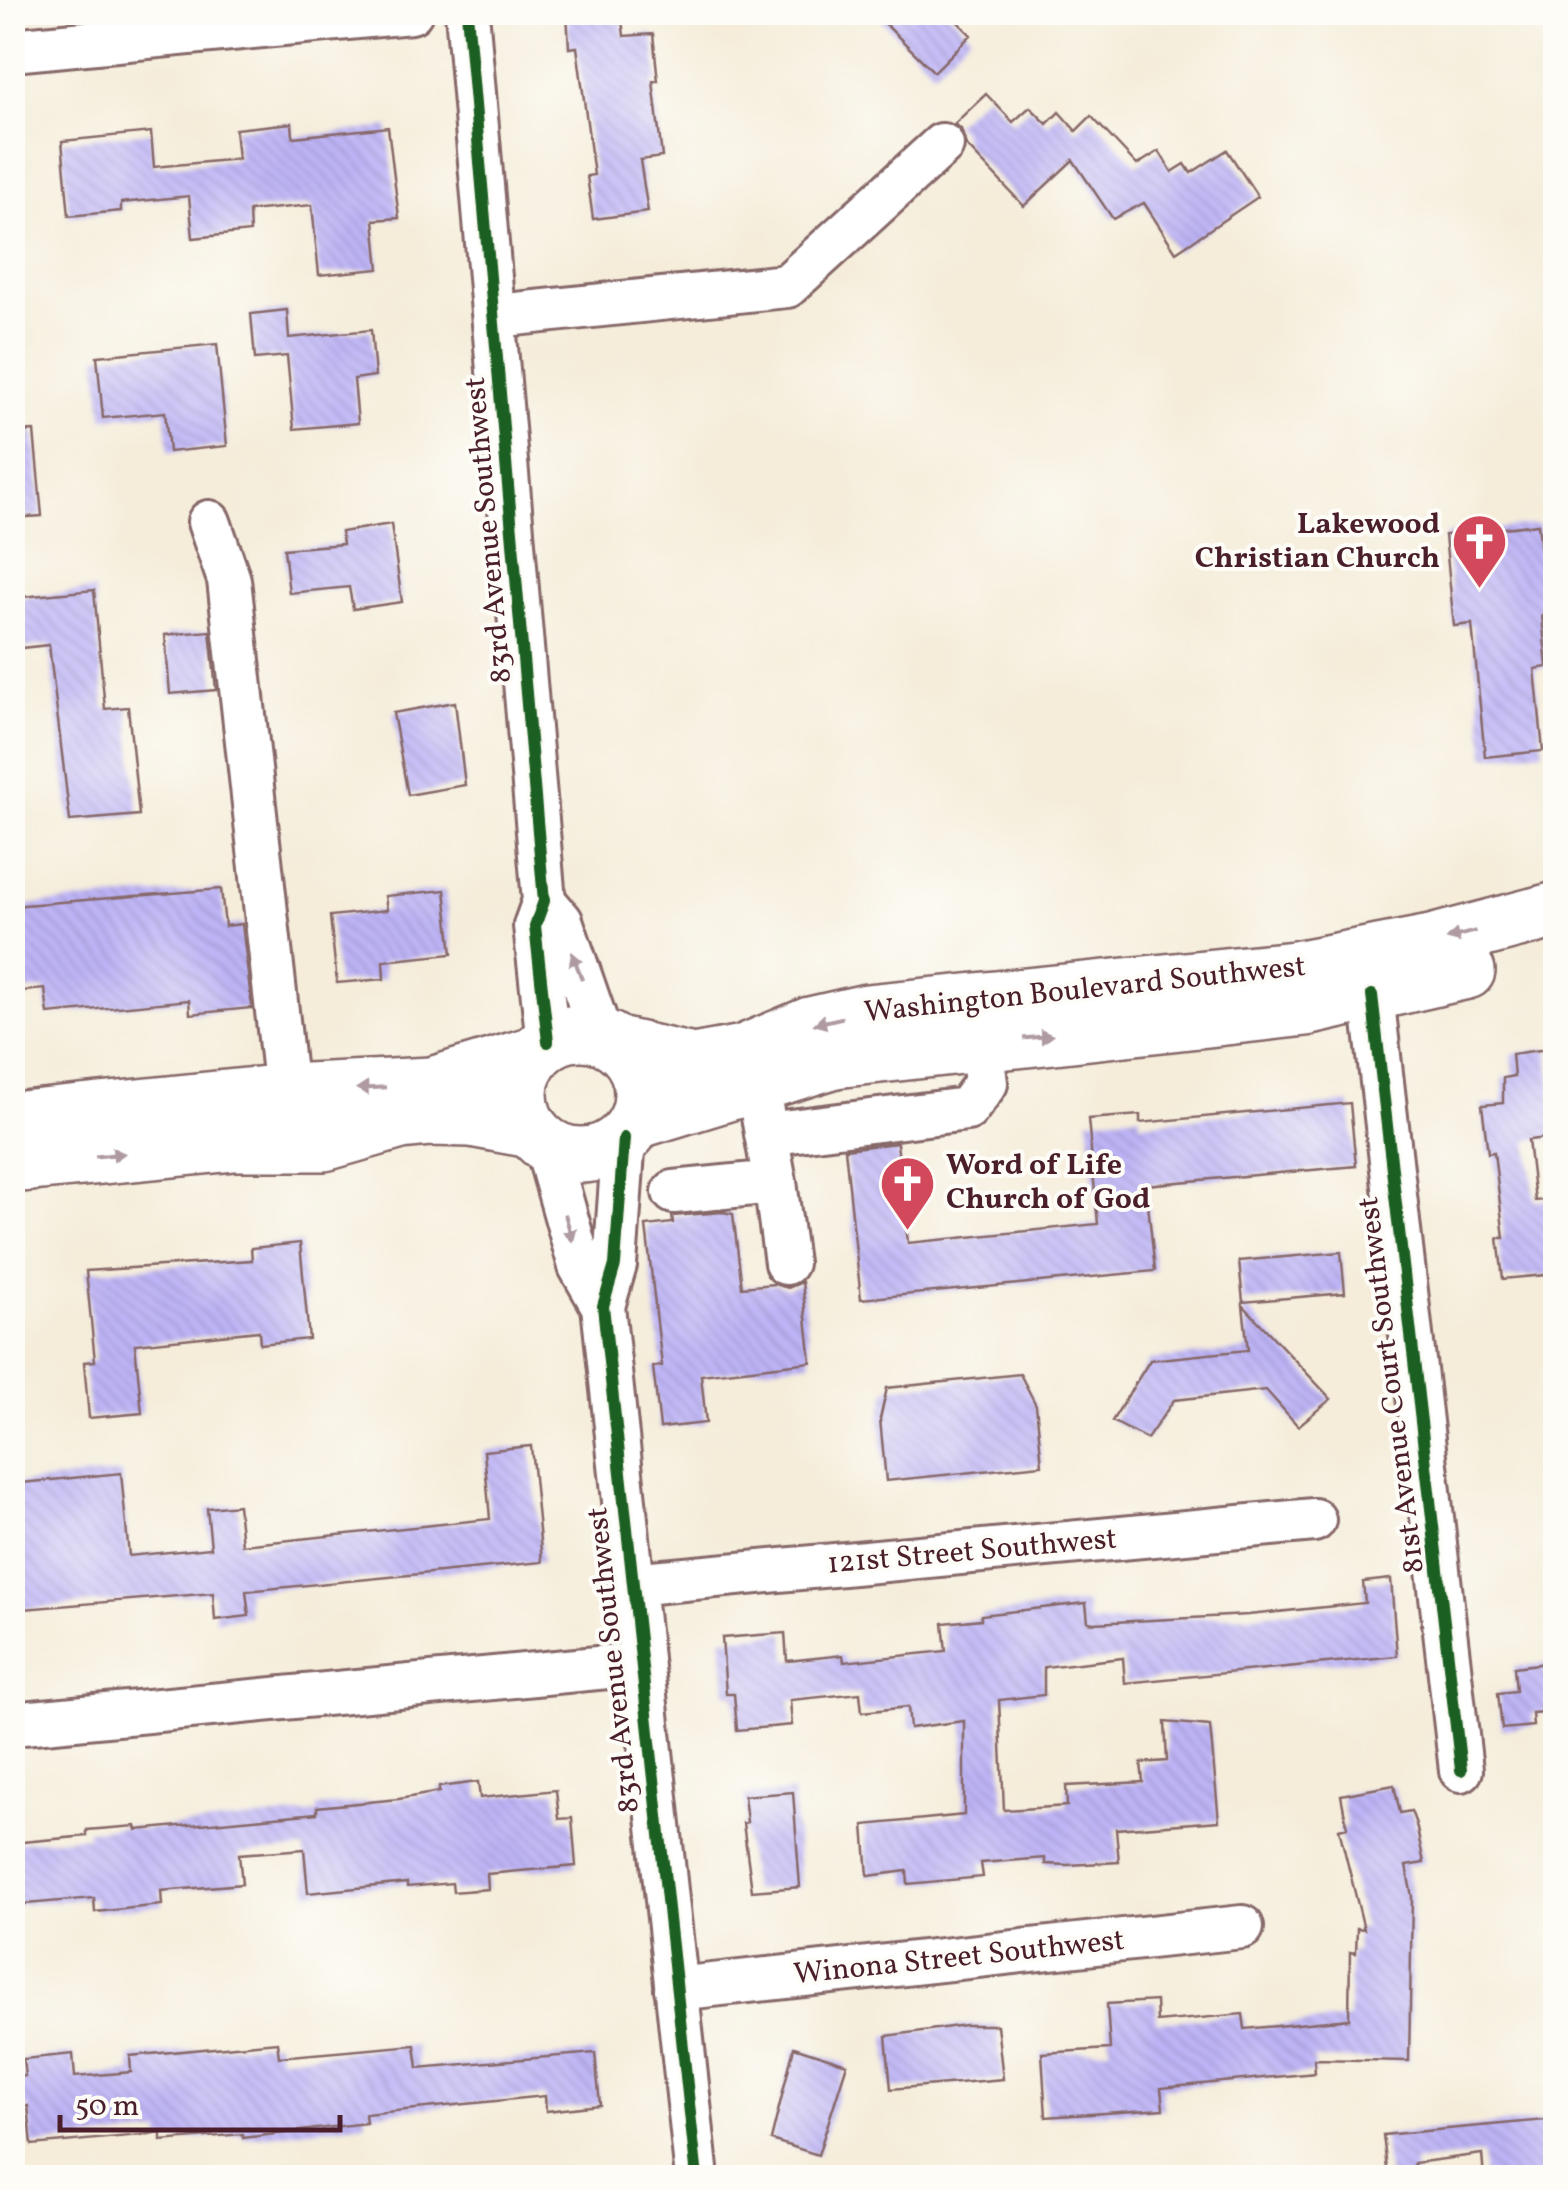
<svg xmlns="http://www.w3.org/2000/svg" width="1568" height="2190" viewBox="0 0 1568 2190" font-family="Vollkorn,serif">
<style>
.building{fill:url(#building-back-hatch)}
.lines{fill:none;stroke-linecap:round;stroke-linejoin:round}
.minor-casing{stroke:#866768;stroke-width:48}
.major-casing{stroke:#866768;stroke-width:60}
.minor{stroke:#fff;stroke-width:42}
.major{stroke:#fff;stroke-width:55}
.cycleway-casing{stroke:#fdfcf7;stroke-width:19}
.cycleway{stroke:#1b5e20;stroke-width:12}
.oneway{fill:#ae9aa0}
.labels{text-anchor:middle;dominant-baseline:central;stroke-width:8;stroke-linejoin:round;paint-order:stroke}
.poi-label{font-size:30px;font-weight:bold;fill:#4a1f2b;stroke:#fdfcf7;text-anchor:end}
.street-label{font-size:30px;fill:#4a1f2b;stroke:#fdfcf7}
</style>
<defs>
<pattern id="building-back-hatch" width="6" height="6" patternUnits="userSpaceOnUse" patternTransform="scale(2.5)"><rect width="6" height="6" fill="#bdb4f6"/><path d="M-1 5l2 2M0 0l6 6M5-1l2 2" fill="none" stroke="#a49ad3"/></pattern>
</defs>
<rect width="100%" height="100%" fill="#fdfcf7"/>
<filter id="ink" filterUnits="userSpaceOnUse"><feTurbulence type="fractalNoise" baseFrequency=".01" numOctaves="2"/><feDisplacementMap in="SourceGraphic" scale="20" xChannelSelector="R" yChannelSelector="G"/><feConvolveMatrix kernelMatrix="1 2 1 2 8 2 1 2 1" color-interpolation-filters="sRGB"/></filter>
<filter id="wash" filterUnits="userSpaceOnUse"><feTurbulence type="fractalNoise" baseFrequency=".0048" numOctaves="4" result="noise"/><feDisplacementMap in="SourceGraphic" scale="40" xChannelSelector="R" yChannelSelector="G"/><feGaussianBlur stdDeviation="2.25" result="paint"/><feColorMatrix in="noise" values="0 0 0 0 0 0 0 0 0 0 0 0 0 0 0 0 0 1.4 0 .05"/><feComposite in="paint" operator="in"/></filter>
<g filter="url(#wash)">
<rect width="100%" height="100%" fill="#f5edda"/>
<g id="blocks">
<!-- building -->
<path class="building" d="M567 12H621L624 36 653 34 658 81H653L662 157 640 160 648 212 593 219 587 176 594 175 577 47 569 48Z
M873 12H948L971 35 934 72Z
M986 94 1013 122 1030 107 1047 124 1059 112 1076 131 1091 116 1137 165 1159 151 1172 172 1185 164 1191 173 1227 150 1258 197 1176 252 1144 203 1113 219 1073 160 1024 206 966 145 961 129 954 124Z
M292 123 293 137 388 127 399 218 374 220 379 269 319 275 312 205 249 211 250 232 193 238 189 196 121 203V211L69 216 62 141 151 132 154 167 238 159 235 129Z
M287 310 289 338 371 330 375 376 354 379 358 423 294 429 287 356 255 359 251 314Z
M217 344 227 446 169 452 165 412 103 418 97 356Z
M34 431 42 516 12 518V432Z
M391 524 402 602 353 609 349 587 289 593 284 549 343 544 341 532Z
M1538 524 1548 615 1542 616 1547 667 1535 669 1543 751 1485 757 1472 624 1454 626 1445 535Z
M94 590 105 709 128 707 139 815 70 821 49 645 12 649V598Z
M210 631 216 690 170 694 165 635Z
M455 702 465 785 408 795 393 713Z
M221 889 225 926 242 924 252 1008 190 1014 189 1000 48 1014 45 989 12 992V906Z
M445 890 452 954 383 961 384 979 337 983 330 916 387 910 385 896Z
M1548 1049 1556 1137 1528 1140 1535 1201 1556 1199V1274L1503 1279 1498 1238H1504L1494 1152 1488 1153 1482 1105 1503 1103V1078L1514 1076 1512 1054Z
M1350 1103 1356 1166 1146 1185 1155 1271 861 1299 845 1149 897 1143 908 1243 1098 1224 1088 1119 1140 1115V1123Z
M723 1212 733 1214 742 1287 774 1284 788 1288 802 1282 811 1362 701 1375 706 1423 660 1428 653 1367 662 1366 646 1226 673 1223 672 1216Z
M300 1243 309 1339 260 1344 259 1331 135 1344 142 1413 89 1418 84 1362 95 1361 86 1271 252 1260 251 1248Z
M1341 1252 1345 1293 1243 1302 1239 1261Z
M1243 1305 1331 1399 1298 1426 1266 1390 1174 1400 1147 1439 1112 1421 1150 1360 1248 1350Z
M1020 1374 1036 1405 1042 1465 886 1481 880 1419 887 1388Z
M531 1446 542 1562 246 1591 249 1616 215 1620 213 1593 12 1610V1484L121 1473 129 1556 211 1548 207 1508 238 1505 242 1545 490 1519 484 1451Z
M1391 1579 1397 1656 1125 1683 1123 1658 1044 1667V1695L999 1700 1004 1810 1067 1806 1066 1786 1143 1782 1141 1763 1167 1761 1165 1722 1210 1726 1219 1821 1116 1829 1119 1862 1068 1865 1045 1864V1858L981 1863 983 1877 908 1884 907 1871 868 1876 864 1825 964 1815V1721L910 1728 908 1707 862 1712 860 1693 790 1700 792 1725 737 1730 734 1694H726L722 1638 785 1633 787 1661 843 1655 844 1662 946 1651 943 1623 981 1619V1615L1086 1603 1088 1622 1094 1623 1248 1615 1365 1603 1363 1582Z
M1556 1662V1711L1532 1713 1533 1726 1502 1729 1498 1693 1516 1691 1514 1667Z
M478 1782 480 1798 556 1790 559 1819 572 1818 576 1866 487 1874 488 1889 453 1892 452 1883 407 1887V1883L308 1893 304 1849 239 1854 242 1884 161 1891 162 1905 95 1912 94 1898 15 1905 12 1843 87 1836V1830L136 1826 137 1830 317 1813V1807L399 1799 439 1792V1787Z
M1394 1785 1400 1813 1411 1811 1416 1824 1424 1863 1406 1866 1412 1897 1409 2061 1314 2059 1315 2073 1161 2088 1163 2109 1046 2117 1042 2053 1110 2049 1107 2004 1156 2001 1157 2022 1243 2014 1245 2029 1349 2019 1350 1952 1356 1953 1357 1928 1364 1929 1339 1829 1347 1827 1341 1795Z
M793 1792 800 1887 752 1891 743 1823 747 1822 744 1796Z
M965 2025H997L1003 2079 891 2089 886 2036Z
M277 2042 279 2057 415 2045 418 2068 595 2053 600 2105 546 2111 545 2096 365 2114 366 2123 243 2138V2134L161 2141V2133L32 2145 28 2106 12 2108V2077L25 2076 23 2059 73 2054 75 2077 131 2072 130 2056Z
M794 2047 847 2064 818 2155 771 2140Z
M1556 2119V2178H1484L1482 2154 1414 2163 1416 2178H1388L1383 2135Z"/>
</g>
</g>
<g filter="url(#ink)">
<use href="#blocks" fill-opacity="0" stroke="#866768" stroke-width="2.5"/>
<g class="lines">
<defs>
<path id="minor" d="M467 12 544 901 535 926 548 1042
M12 50 411 12
M496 316 787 286 942 145
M209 522 229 580 286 1092
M544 901 561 921 601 1036
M1372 995 1461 1770
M766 1134 967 1109 986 1083 981 1043
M624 1138 615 1265 603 1306 697 2178
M546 1145 580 1266 603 1306
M775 1182 786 1263
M674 1192 775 1182 761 1106
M631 1584 1314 1520
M12 1724 639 1664
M676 1989 1242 1927"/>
<path id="major" d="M520 1094a61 61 0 1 1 122 0a61 61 0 1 1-122 0Z
M618 1045 693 1062 743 1053 810 1025 867 1012 1295 969 1431 943 1556 910
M12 1120 286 1092 432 1085 534 1054
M636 1121 835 1060 1306 1008 1467 971
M12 1165 235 1143H324L401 1121 431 1118 471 1119 531 1130"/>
</defs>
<!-- minor casing -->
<use href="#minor" class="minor-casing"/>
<!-- major casing -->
<use href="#major" class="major-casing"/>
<!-- minor -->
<use href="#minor" class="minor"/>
<!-- major -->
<use href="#major" class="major"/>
<defs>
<path id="cycleway" d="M467 12 544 901 535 926 548 1042
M1372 995 1461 1770
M624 1138 615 1265 603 1306 697 2178"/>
</defs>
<!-- cycleway casing -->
<use href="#cycleway" class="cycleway-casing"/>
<!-- cycleway -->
<use href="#cycleway" class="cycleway"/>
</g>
<!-- one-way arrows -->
<defs><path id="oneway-solid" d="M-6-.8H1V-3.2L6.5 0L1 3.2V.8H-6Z" transform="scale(2.5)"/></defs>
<g class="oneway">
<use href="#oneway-solid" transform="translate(1461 935) rotate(165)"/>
<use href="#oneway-solid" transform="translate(577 966) rotate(-110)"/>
<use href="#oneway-solid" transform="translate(828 1021) rotate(167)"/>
<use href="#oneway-solid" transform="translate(1038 1037) rotate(-6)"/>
<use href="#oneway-solid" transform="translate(371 1088) rotate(177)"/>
<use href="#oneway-solid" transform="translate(110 1155) rotate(-6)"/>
<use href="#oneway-solid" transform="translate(569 1228) rotate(74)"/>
</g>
</g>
<!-- icons -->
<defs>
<symbol id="church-pin" viewBox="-11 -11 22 30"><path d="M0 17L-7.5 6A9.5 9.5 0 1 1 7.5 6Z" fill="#d1495b" stroke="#fdfcf7"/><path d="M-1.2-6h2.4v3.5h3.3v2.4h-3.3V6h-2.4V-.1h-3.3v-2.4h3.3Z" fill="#fff"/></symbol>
</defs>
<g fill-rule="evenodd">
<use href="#church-pin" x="1448" y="510" width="63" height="86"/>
<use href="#church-pin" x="876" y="1152" width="63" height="86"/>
</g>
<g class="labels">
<!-- poi labels -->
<g class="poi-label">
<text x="1440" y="525">Lakewood<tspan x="1440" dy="34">Christian Church</tspan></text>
<text x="946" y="1166" text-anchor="start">Word of Life<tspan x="946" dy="34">Church of God</tspan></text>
</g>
<!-- street labels -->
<g class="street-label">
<text transform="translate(489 530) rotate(-95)">83rd Avenue Southwest</text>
<text transform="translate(1085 990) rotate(-6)">Washington Boulevard Southwest</text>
<text transform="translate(1392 1385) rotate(-97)">81st Avenue Court Southwest</text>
<text transform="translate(972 1552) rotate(-5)">121st Street Southwest</text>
<text transform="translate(614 1660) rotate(-96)">83rd Avenue Southwest</text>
<text transform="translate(959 1958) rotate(-6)">Winona Street Southwest</text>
</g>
</g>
<!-- margin -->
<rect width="1568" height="2190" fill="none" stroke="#fdfcf7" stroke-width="50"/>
<!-- scale -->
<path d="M60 2115v15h280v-15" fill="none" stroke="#4a1f2b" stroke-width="5"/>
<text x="75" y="2115" font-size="30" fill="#4a1f2b" stroke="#fdfcf7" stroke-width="8" paint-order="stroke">50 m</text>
</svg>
